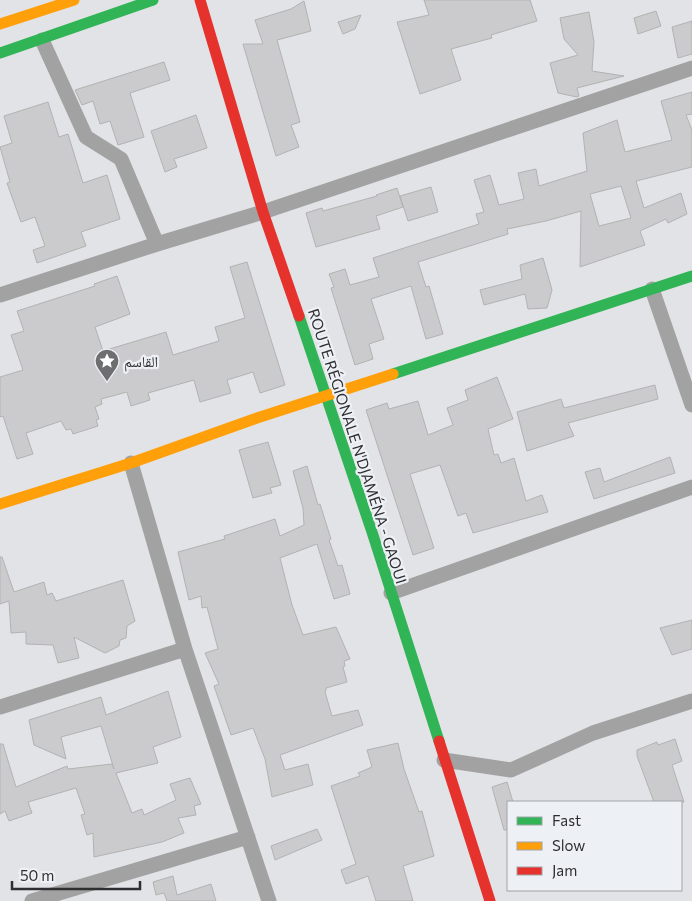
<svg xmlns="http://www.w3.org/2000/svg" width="692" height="901" viewBox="0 0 692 901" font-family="Commissioner,'Noto Naskh Arabic',sans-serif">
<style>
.building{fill:#cbcacc;stroke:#b3b2b3;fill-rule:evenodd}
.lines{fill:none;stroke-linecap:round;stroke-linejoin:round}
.street{stroke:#a3a2a2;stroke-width:15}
.fast{stroke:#30b455;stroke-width:11}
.slow{stroke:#ff9f0a;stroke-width:11}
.jam{stroke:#e5322d;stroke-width:11}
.labels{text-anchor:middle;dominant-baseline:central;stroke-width:4.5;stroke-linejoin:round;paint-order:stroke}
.poi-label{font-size:15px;fill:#2f2f31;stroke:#edf0f5;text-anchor:start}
.street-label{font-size:15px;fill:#2f2f31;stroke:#edf0f5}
</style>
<rect width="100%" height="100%" fill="#e2e3e6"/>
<!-- building -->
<path class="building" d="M424 0H530L537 21 491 35 492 38 451 49 461 80 420 94 397 22 429 15Z
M304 1 311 31 277 40 300 122 291 125 299 147 276 156 243 44H263L255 20 291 9Z
M656 11 661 26 638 34 634 18Z
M589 12 594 42 592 71 624 76 577 88 579 96 577 97 558 93 550 63 578 55 564 39 560 18Z
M361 15 355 29 343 34 338 22Z
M692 21V54L678 58 672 27Z
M164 62 170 80 130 93 144 137 118 145 110 121 100 124 93 101 82 105 75 90Z
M692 92V114L686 115 692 130V167L636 181 644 208 681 193 687 214 668 223 666 219 640 231 645 245 580 267 581 211 546 221 507 229 508 234 418 262 426 287 429 286 443 334 426 339 411 286 371 299 384 339 369 344 373 359 355 365 331 288 334 287 329 274 345 269 350 285 379 277 373 258 479 224 476 214 484 212 474 180 490 175 499 205 524 199 518 173 536 169 539 186 587 171 583 133 617 120 625 152 672 140 661 101ZM621 186 631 218 599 226 590 194Z
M48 102 59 137 68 134 83 183 107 175 120 219 81 232 86 246 37 263 33 250 45 246 35 217 21 222 7 183 10 182 0 147 12 143 4 116Z
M196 115 207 148 174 159 177 167 165 172 151 131Z
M431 187 438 212 408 221 400 196Z
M397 188 403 207 376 216 380 229 316 247 306 213 322 208 323 211 377 196 376 195Z
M543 258 552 290 547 308 528 309 525 294 484 305 480 290 522 279 520 265Z
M247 262 285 385 260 393 253 372 227 380 231 393 200 402 194 380 148 393 150 400 131 406 127 392 101 399 102 404 95 407 99 419 96 420 98 426 73 434 71 429 66 430 61 421 26 433 33 454 17 459 3 416 0 417V377L23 370 11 335 24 331 17 311 95 286 94 284 117 276 130 314 95 327 103 351 166 332 173 355 219 341 215 327 245 318 230 267Z
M497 377 513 419 488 429 494 455 498 454 501 463 514 458 526 501 542 495 548 512 473 533 466 513 458 516 440 465 410 474 434 548 413 555 366 410 387 403 389 409 418 401 428 435 453 425 447 408 468 400 465 390Z
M655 385 658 399 568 423 574 436 527 451 517 412 561 399 564 408Z
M268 442 281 485 270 488 272 493 253 498 239 450Z
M670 457 675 473 594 499 585 472 600 468 604 482Z
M307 466 318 505 320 504 331 539 329 540 338 566 342 565 350 594 334 599 317 544 280 558 292 605 303 635 336 627 350 659 344 661 345 666 343 667 347 682 326 688V691L325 692 332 716 358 710 363 725 280 755 285 770 308 764 313 785 272 797 265 759 253 728 231 735 214 686 219 684 205 653 218 649 207 607 202 608 201 596 189 600 178 552 225 539 224 536 275 519 280 536 304 525 303 508 293 471Z
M0 557H2L14 592 44 582 47 595 52 593 56 601 123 580 135 621 127 626 126 638 120 640 119 646 105 653 74 637 79 658 58 663 53 645 26 644V632L11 633 9 601 0 604Z
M692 620V649L672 655 660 628Z
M168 691 181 737 153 747 158 763 116 773 132 813 142 809 144 815 176 800 170 784 190 778 201 804 194 806 196 815 178 818 184 833 162 842 94 857 93 833 87 835 81 815 85 814 76 788 28 802 32 813 9 821 5 811 0 814V744H3L16 787 67 766 68 769 112 764 114 769 101 726 61 737 66 759 34 745 29 720 101 697 106 715Z
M675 739 682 761 672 765 684 802H654L637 756V750L657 742 658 745Z
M398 743 404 769 419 812 422 811 434 856 403 866 413 901H376L368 876 346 884 341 870 356 864 331 786 360 776 358 773 372 767 367 750Z
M507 782 513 802H508V830H504L492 787Z
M317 829 322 840 275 860 271 846Z
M173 876 177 895 211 884 216 901H167L164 893 156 895 153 882Z"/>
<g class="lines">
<!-- street -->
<path class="street" d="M42 40 86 137 121 159 157 244
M652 289 692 405
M0 295 157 244 263 212 692 68
M131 463 185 649 269 901
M391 593 692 487
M0 707 185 649
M444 760 511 770 593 733 692 701
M32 901 248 837"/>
<!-- fast -->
<path class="fast" d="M0 53 153 0
M299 316 372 532 439 741
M393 374 692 276"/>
<!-- slow -->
<path class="slow" d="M0 24 74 0
M0 504 131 463 257 418 393 374"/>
<!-- jam -->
<path class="jam" d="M200 0 263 212 299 316
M439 741 490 901"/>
</g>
<!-- icons -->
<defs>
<symbol id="sight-pin" viewBox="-11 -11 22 30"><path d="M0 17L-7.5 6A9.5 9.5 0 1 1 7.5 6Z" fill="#6e6e70" stroke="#edf0f5"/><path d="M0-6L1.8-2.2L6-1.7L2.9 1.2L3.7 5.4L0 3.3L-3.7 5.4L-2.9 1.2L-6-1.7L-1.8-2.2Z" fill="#fff"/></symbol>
</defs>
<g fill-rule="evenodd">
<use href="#sight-pin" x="93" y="347" width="28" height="38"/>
</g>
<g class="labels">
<!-- poi labels -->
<g class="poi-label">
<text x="124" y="361">القاسم</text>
</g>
<!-- street labels -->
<g class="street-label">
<text transform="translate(358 446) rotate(72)">ROUTE RÉGIONALE N'DJAMÉNA - GAOUI</text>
</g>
</g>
<!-- legend -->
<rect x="507" y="801" width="175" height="90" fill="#edf0f5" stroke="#a1a3a7"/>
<rect x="517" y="817" width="25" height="8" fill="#30b455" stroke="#a1a3a7"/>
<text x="552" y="826" font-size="15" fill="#2f2f31">Fast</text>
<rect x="517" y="842" width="25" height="8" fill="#ff9f0a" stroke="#a1a3a7"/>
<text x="552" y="851" font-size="15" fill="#2f2f31">Slow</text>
<rect x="517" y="867" width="25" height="8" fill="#e5322d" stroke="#a1a3a7"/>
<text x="552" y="876" font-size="15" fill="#2f2f31">Jam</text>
<!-- scale -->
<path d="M12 881v8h128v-8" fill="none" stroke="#2f2f31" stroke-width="2.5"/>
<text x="20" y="881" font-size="15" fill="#2f2f31" stroke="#edf0f5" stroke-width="4" paint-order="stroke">50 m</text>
</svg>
